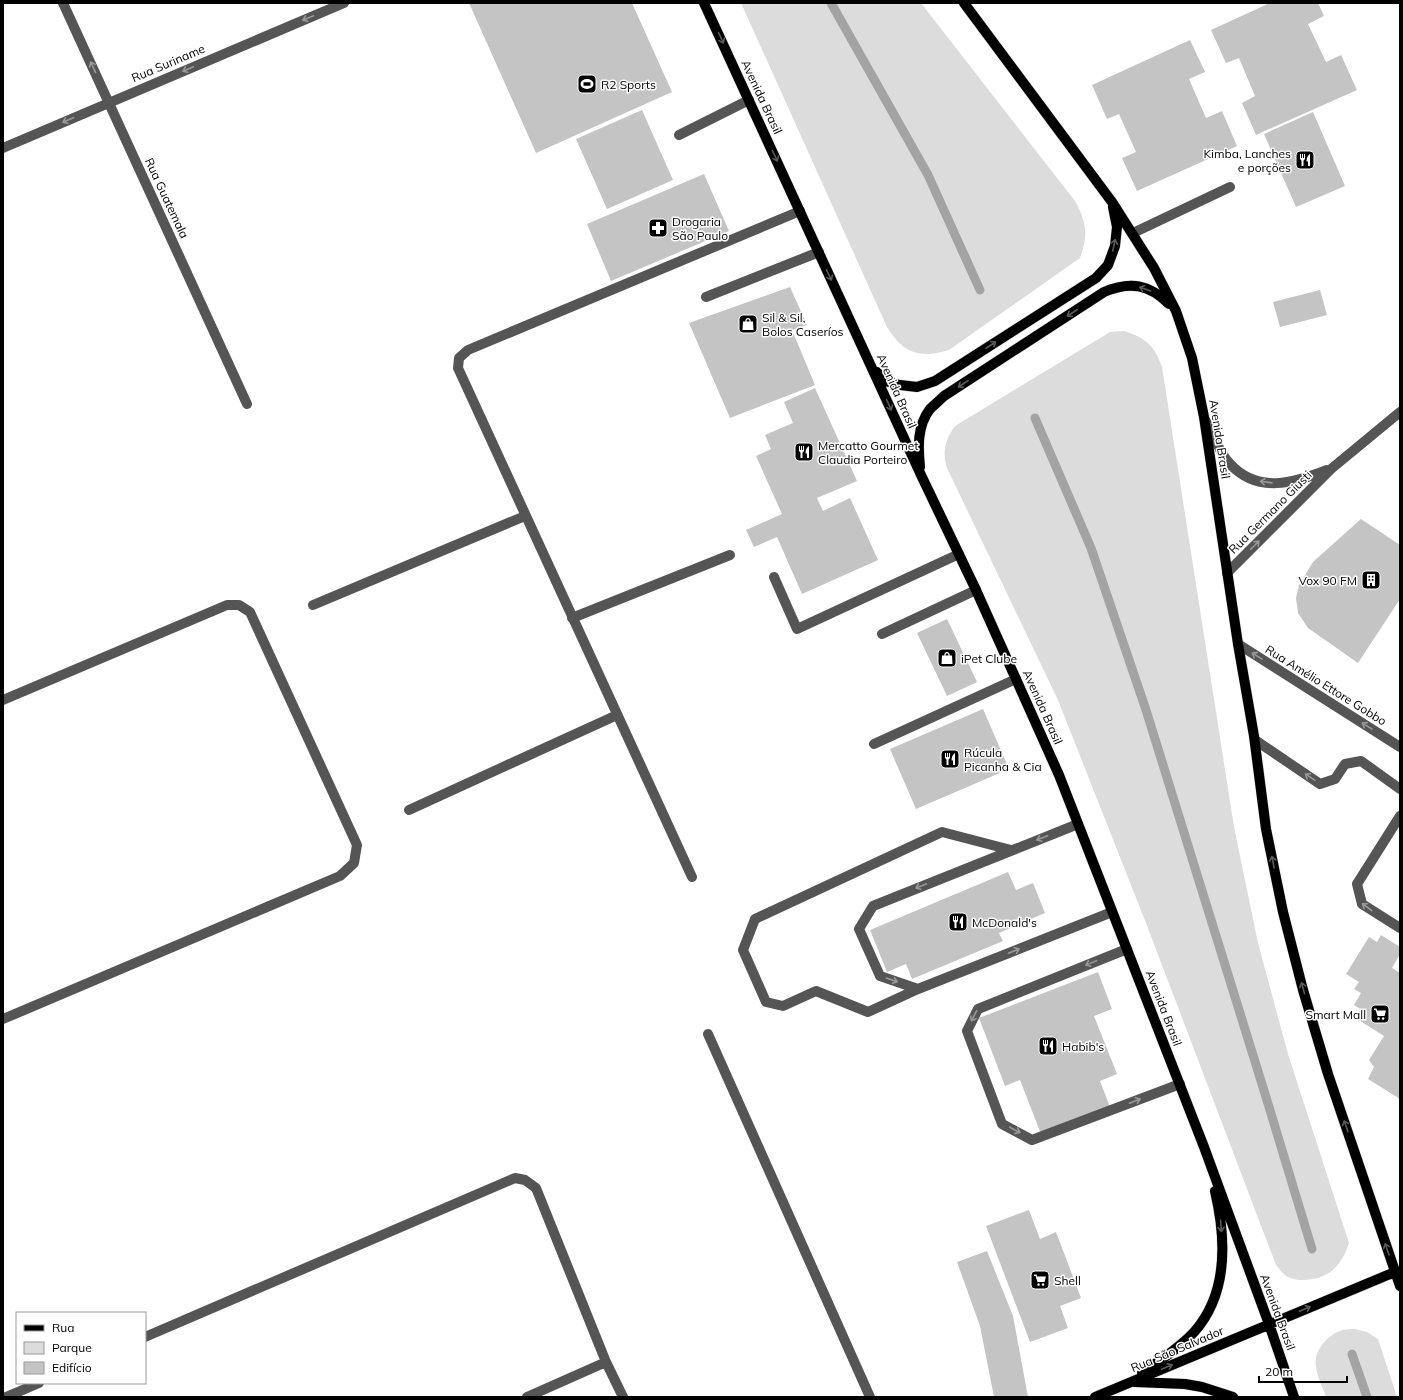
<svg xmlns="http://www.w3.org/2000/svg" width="1403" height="1400" viewBox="0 0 1403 1400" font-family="Mulish,sans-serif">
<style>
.green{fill:#dcdcdc}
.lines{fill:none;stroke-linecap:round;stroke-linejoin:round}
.stream{stroke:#a3a3a3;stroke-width:9}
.building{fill:#c4c4c4}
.major-casing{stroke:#dbdbdb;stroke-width:11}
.minor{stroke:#555;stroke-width:10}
.major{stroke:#000;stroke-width:10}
.oneway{stroke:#999}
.oneway2{stroke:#595959}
.labels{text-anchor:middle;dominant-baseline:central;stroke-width:3;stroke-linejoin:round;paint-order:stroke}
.street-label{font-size:12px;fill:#000;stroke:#fff}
.poi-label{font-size:12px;fill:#000;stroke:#fff;text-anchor:start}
</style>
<rect width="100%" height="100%" fill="#fff"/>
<!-- green -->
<path class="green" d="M741 3H921L1075 201C1087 222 1088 236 1080 258L949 350C919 359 903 353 887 327Z
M1124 331C1146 338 1154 345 1162 367L1234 827 1258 943 1288 1054 1349 1243C1341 1267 1328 1280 1302 1280 1296 1280 1288 1278 1284 1274 1281 1272 1279 1268 1276 1265L1146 923 1058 700 947 468C942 452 945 440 955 426L1110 332Z
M1355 1329 1367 1332 1378 1339 1397 1397H1326C1323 1388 1317 1377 1316 1367 1313 1351 1328 1334 1343 1330 1347 1329 1351 1329 1355 1329Z"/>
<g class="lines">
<!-- stream -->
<path class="stream" d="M831 3 928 175 980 290
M1035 418 1091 548 1146 710 1266 1097 1312 1249
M1352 1354 1367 1397"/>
</g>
<!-- building -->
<path class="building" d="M469 3H632L672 92 536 153Z
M1270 3H1318L1324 16 1308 24 1326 62 1341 55 1357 90 1256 135 1242 103 1255 96 1239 58 1226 63 1211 30Z
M1190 40 1205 72 1189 79 1206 118 1222 111 1237 146 1137 191 1122 158 1136 152 1119 114 1107 119 1092 85Z
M642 110 673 180 607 209 576 139Z
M1313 112 1345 186 1296 207 1264 134Z
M704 174 729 231 611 281 587 224Z
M790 287 807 325 792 330 815 385 730 418 689 323Z
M1320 290 1327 315 1280 327 1273 302Z
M815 388 857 481 817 498 823 511 850 498 878 560 802 594 777 537 754 547 746 530 782 514 756 456 771 449 765 435 793 423 784 402Z
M1361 519 1400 545V599L1358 663 1308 628 1298 613 1296 598 1299 585 1313 562Z
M947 619 977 682 947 696 917 633Z
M983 709 1009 769 916 809 890 749Z
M1008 872 1016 890 1033 883 1045 913 999 933 1003 941 912 979 906 964 887 972 870 930Z
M1381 935 1400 947V954L1392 968 1400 973V1099L1368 1079 1374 1067 1369 1060 1384 1036 1357 1019 1362 1010 1354 1005 1361 993 1354 989 1359 982 1346 974 1369 937 1377 942Z
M1098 972 1112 1009 1094 1016 1117 1074 1100 1081 1110 1107 1041 1134 1020 1080 1005 1086 979 1018Z
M1029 1210 1040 1239 1056 1232 1081 1298 1060 1306 1068 1328 1030 1342 986 1226Z
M987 1251 1013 1316 1028 1397H994L980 1326 957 1262Z"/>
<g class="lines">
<defs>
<path id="major" d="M704 3 921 475 976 590 1059 775 1204 1147 1269 1324 1294 1397
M964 3 1112 202 1154 268 1176 311 1192 358 1204 417 1238 644 1254 736 1266 829 1283 912 1303 990 1328 1074 1400 1286
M877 372 885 381 900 385 917 387 935 381 1096 278 1108 265 1115 246 1117 227 1113 207
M920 467C918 447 917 426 930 409 934 405 939 401 944 396L1104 292C1130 281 1149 284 1169 304
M1142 1373C1160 1360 1180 1348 1195 1331 1228 1293 1226 1238 1215 1191
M1135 1382 1185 1384 1202 1387 1233 1397
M1095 1397 1395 1272"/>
</defs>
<!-- major casing -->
<use href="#major" class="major-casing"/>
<!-- minor -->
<path class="minor" d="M63 3 247 404
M679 135 749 100
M3 148 344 3
M1133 233 1230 187
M706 297 819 252
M1206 421C1213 435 1219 452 1230 464 1258 494 1294 483 1327 470
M1227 573 1331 469 1400 412
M774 577 797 629 959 554
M313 605 525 516
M572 618 730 555
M882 634 976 590
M1238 644 1400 747
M3 700 227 605H239L250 612 357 845 354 863 340 876 3 1019
M1255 740 1320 784 1335 779 1345 764 1361 761 1400 789
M874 744 1016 679
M409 810 617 715
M1400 816 1357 884 1362 904 1400 928
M1078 824 873 906 859 929 880 976 918 989 1112 912
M692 877 458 368 459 358 468 350 800 211
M1127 949 978 1009 967 1031 1002 1124 1032 1140 1180 1084
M918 989 868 1012 816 991 783 1006 766 1002 743 950 755 919 942 832 1011 850
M708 1034 870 1397
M145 1337 515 1178 525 1180 536 1188 606 1362 623 1397
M6 1397 39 1383
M527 1397 606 1362"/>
<!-- major -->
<use href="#major" class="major"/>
</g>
<!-- one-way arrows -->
<defs><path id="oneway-shaft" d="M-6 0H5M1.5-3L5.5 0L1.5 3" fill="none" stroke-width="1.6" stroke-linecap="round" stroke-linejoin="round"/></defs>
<g class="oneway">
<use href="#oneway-shaft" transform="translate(308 18) rotate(157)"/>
<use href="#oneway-shaft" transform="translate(93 67) rotate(-115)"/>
<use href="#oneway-shaft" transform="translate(188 69) rotate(157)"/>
<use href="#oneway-shaft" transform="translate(68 120) rotate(157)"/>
<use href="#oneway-shaft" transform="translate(1266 482) rotate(-172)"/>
<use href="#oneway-shaft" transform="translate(1255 545) rotate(-45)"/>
<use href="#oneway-shaft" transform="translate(1257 656) rotate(-148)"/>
<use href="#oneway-shaft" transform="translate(1367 726) rotate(-148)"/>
<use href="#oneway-shaft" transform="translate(1310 777) rotate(-146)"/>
<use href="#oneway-shaft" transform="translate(1042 838) rotate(158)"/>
<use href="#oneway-shaft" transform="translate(921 886) rotate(158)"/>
<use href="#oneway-shaft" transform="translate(1367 907) rotate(-143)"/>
<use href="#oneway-shaft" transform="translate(1014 951) rotate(-22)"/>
<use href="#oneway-shaft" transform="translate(1091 963) rotate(158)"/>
<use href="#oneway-shaft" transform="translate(892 980) rotate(19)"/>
<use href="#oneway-shaft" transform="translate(974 1016) rotate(117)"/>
<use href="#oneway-shaft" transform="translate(1135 1101) rotate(-21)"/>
<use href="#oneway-shaft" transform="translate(1015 1130) rotate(28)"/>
</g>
<g class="oneway2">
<use href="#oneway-shaft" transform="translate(721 38) rotate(65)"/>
<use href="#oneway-shaft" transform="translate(775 156) rotate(65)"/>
<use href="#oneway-shaft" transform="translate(1114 245) rotate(-78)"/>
<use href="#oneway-shaft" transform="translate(829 275) rotate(65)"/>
<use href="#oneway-shaft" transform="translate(1145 289) rotate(-161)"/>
<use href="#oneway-shaft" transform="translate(1072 313) rotate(147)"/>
<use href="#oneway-shaft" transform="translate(991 345) rotate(-33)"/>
<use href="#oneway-shaft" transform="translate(963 384) rotate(147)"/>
<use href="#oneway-shaft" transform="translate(889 405) rotate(66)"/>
<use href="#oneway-shaft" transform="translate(1273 862) rotate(-101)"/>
<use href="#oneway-shaft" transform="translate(1303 988) rotate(-105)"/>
<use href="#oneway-shaft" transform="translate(1346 1126) rotate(-109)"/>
<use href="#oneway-shaft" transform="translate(1221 1226) rotate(86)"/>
<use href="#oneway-shaft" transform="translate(1387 1249) rotate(-109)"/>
<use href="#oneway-shaft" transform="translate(1305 1309) rotate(-23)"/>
<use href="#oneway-shaft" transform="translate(1167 1367) rotate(-23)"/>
</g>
<!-- icons -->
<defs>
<symbol id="stadium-square" viewBox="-11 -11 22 22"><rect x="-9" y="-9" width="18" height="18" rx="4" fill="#000" stroke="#fff"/><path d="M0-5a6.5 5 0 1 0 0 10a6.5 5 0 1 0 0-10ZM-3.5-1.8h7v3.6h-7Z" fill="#fff"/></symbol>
<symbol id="restaurant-square" viewBox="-11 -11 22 22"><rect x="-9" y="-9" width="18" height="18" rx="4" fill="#000" stroke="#fff"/><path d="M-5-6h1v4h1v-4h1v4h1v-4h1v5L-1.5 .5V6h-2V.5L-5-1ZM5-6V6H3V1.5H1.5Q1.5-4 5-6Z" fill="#fff"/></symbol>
<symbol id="pharmacy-square" viewBox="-11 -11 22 22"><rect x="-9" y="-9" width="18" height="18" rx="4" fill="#000" stroke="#fff"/><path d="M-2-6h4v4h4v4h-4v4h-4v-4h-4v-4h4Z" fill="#fff"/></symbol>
<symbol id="shop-square" viewBox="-11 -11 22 22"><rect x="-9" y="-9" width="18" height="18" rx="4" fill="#000" stroke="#fff"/><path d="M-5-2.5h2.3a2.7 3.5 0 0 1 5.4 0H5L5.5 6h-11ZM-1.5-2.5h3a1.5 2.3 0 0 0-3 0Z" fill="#fff"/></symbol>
<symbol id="building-square" viewBox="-11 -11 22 22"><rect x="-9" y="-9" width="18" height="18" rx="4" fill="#000" stroke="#fff"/><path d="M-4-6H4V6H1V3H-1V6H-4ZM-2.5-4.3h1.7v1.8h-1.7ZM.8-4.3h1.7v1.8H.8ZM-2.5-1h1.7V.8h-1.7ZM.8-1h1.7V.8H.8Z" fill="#fff"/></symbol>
<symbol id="supermarket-square" viewBox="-11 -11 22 22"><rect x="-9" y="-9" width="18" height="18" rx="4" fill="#000" stroke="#fff"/><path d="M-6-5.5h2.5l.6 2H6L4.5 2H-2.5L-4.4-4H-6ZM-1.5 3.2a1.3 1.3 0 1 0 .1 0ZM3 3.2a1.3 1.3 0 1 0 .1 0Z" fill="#fff"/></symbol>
</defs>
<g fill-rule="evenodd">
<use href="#stadium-square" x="576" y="73" width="22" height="22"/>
<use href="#restaurant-square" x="1294" y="149" width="22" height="22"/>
<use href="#pharmacy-square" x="647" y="217" width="22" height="22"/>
<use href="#shop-square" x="737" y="313" width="22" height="22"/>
<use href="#restaurant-square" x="793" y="441" width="22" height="22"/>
<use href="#building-square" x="1360" y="569" width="22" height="22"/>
<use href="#shop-square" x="936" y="647" width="22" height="22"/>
<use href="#restaurant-square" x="939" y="748" width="22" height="22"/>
<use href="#restaurant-square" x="947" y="911" width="22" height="22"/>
<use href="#supermarket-square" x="1369" y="1003" width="22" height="22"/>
<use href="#restaurant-square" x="1037" y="1035" width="22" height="22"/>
<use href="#supermarket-square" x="1029" y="1269" width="22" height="22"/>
</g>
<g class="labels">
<!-- street labels -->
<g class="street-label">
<text transform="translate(168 63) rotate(-23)">Rua Suriname</text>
<text transform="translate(762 97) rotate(65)">Avenida Brasil</text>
<text transform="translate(167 198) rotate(65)">Rua Guatemala</text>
<text transform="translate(897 391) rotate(66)">Avenida Brasil</text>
<text transform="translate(1220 439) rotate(81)">Avenida Brasil</text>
<text transform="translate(1270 512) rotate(-45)">Rua Germano Giusti</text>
<text transform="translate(1326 685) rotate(32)">Rua Amélio Ettore Gobbo</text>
<text transform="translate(1043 707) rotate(66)">Avenida Brasil</text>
<text transform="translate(1164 1008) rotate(69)">Avenida Brasil</text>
<text transform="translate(1278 1312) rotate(70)">Avenida Brasil</text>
<text transform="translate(1177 1349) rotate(-23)">Rua São Salvador</text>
</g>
<!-- poi labels -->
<g class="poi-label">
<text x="601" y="84">R2 Sports</text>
<text x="1291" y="153" text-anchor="end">Kimba, Lanches<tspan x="1291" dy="14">e porções</tspan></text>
<text x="672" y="221">Drogaria<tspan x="672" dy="14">São Paulo</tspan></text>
<text x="762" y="317">Sil &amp; Sil,<tspan x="762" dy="14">Bolos Caseríos</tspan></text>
<text x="818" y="445">Mercatto Gourmet<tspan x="818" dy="14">Claudia Porteiro</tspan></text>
<text x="1357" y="580" text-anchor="end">Vox 90 FM</text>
<text x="961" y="658">iPet Clube</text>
<text x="964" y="752">Rúcula<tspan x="964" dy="14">Picanha &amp; Cia</tspan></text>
<text x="972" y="922">McDonald's</text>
<text x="1366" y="1014" text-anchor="end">Smart Mall</text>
<text x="1062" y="1046">Habib's</text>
<text x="1054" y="1280">Shell</text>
</g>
</g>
<!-- border -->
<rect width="1403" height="1400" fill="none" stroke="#000000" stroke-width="8"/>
<!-- legend -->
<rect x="16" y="1312" width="130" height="72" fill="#ffffff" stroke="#999999"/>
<rect x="24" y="1325" width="20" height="6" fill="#000000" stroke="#999999"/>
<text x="52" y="1332" font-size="12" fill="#000000">Rua</text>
<rect x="24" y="1342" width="20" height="12" fill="#dcdcdc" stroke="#999999"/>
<text x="52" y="1352" font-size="12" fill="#000000">Parque</text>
<rect x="24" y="1362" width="20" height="12" fill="#c4c4c4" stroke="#999999"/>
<text x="52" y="1372" font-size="12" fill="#000000">Edifício</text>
<!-- scale -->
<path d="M1259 1376v6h88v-6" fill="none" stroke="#000000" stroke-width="2"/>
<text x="1265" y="1376" font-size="12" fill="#000000" stroke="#ffffff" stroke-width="3" paint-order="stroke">20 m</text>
</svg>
